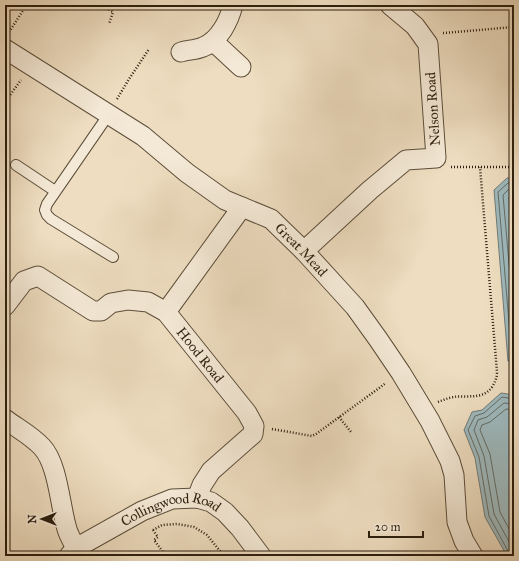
<svg xmlns="http://www.w3.org/2000/svg" width="519" height="561" viewBox="0 0 519 561" font-family="'IM FELL Great Primer',serif">
<style>
.water{fill:#9eb9bd;stroke:#707b77}
.lines{fill:none;stroke-linecap:round;stroke-linejoin:round}
.shore{stroke:#656c66;stroke-width:1}
.lane-casing{stroke:#5c4e3a;stroke-width:12}
.street-casing{stroke:#5c4e3a;stroke-width:21}
.path{stroke:#2c1f0e;stroke-width:2.5;stroke-dasharray:1 2;stroke-linecap:butt}
.lane{stroke:#f4e9d6;stroke-width:10}
.street{stroke:#f4e9d6;stroke-width:19}
.labels{text-anchor:middle;dominant-baseline:central;stroke-width:4;stroke-linejoin:round;paint-order:stroke}
.street-label{font-size:14px;fill:#2c1f0e;stroke:#f4e9d6}
</style>
<rect width="100%" height="100%" fill="#eeddc0"/>
<filter id="stains"><feTurbulence type="fractalNoise" baseFrequency=".005" numOctaves="4"/><feColorMatrix values="0 0 0 0 .2 0 0 0 0 .09 0 0 0 0 .02 0 0 0 .5 -.17"/></filter>
<radialGradient id="worn" r=".72"><stop offset=".6" stop-color="#630" stop-opacity="0"/><stop offset="1" stop-color="#630" stop-opacity=".3"/></radialGradient>
<!-- water -->
<path class="water" d="M507 178H514V365L508 361 494 190Z
M501 393 514 395V556H507L485 517 475 458 464 430 472 412 482 410Z"/>
<g class="lines">
<!-- shore -->
<path class="shore" d="M514 182 508 183 498 192 512 358 514 360
M514 187 510 188 503 195 514 321
M514 193 512 194 509 197 514 251
M514 404 504 403 487 417 478 420 474 430 484 456 494 514 514 551
M514 410 506 409 490 422 482 425 480 430 490 454 500 512 514 538
M510 556 509 553 489 516 479 457 468 430 475 416 484 413 502 397 514 399"/>
<defs>
<path id="lane" d="M109 114 47 204 45 210 47 215 51 219 113 257
M16 165 55 191"/>
<g id="street">
<path d="M213 41 241 67"/>
<path id="s1" d="M5 49 143 136 187 173 225 200 271 219 304 251 355 307 378 339 401 373 430 421 450 461 454 475 457 522 464 541 473 556"/>
<path d="M181 52C188 50 196 50 203 47 219 41 229 21 233 5"/>
<path d="M304 251 370 190 406 160 436 158 428 44 415 26 390 5"/>
<path id="s2" d="M5 306 24 281 38 276 93 311H101L111 303 128 300 148 302 166 312 247 413 254 426 253 434 211 471 202 485 197 498"/>
<path d="M166 312 242 207"/>
<path d="M5 419C17 428 32 436 42 447 58 464 60 506 67 529 69 536 73 542 76 548"/>
<path id="s3" d="M69 556 76 548 142 511 172 499 197 498 211 502 225 512 240 528 261 556"/>
</g>
</defs>
<!-- lane casing -->
<use href="#lane" class="lane-casing"/>
<!-- street casing -->
<use href="#street" class="street-casing"/>
<!-- path -->
<path class="path" d="M101 5 113 12 109 24
M9 32 24 9 30 5
M443 33 514 27
M117 99 129 79 149 49
M5 102 21 80
M5 151 10 154
M451 167H514
M438 402C443 400 448 398 454 397 467 395 483 400 492 387 495 382 497 378 497 372L480 167
M339 417 351 432
M272 429 312 436 316 434 386 383
M153 530 162 525 177 524 194 527 207 535 224 556
M153 530 158 537 154 540 166 556"/>
<!-- lane -->
<use href="#lane" class="lane"/>
<!-- street -->
<use href="#street" class="street"/>
</g>
<g class="labels">
<!-- street labels -->
<g class="street-label">
<text transform="translate(433 109) rotate(-94)">Nelson Road</text>
<text stroke="none"><textPath href="#s1" startOffset="360">Great Mead</textPath></text>
<text stroke="none"><textPath href="#s2" startOffset="245">Hood Road</textPath></text>
<text stroke="none"><textPath href="#s3" startOffset="116">Collingwood Road</textPath></text>
</g>
</g>
<!-- margin -->
<rect width="519" height="561" fill="none" stroke="#eeddc0" stroke-width="20"/>
<rect x="6" y="6" width="507" height="549" fill="none" stroke="#2c1f0e" stroke-width="2"/>
<rect x="10" y="10" width="499" height="541" fill="none" stroke="#2c1f0e"/>
<!-- north arrow -->
<g transform="translate(42 519) rotate(270)" stroke="#f4e9d6" stroke-width="3" paint-order="stroke">
<path d="M0-3L7 15L0 10L-7 15Z" fill="#2c1f0e"/>
<text y="-6" font-size="11" font-weight="bold" text-anchor="middle" fill="#2c1f0e">N</text>
</g>
<!-- scale -->
<path d="M369 531v6h54v-6" fill="none" stroke="#2c1f0e" stroke-width="2"/>
<text x="375" y="531" font-size="12" fill="#2c1f0e" stroke="#f4e9d6" stroke-width="3" paint-order="stroke">20 m</text>
<rect width="100%" height="100%" filter="url(#stains)"/>
<rect width="100%" height="100%" fill="url(#worn)"/>
</svg>
